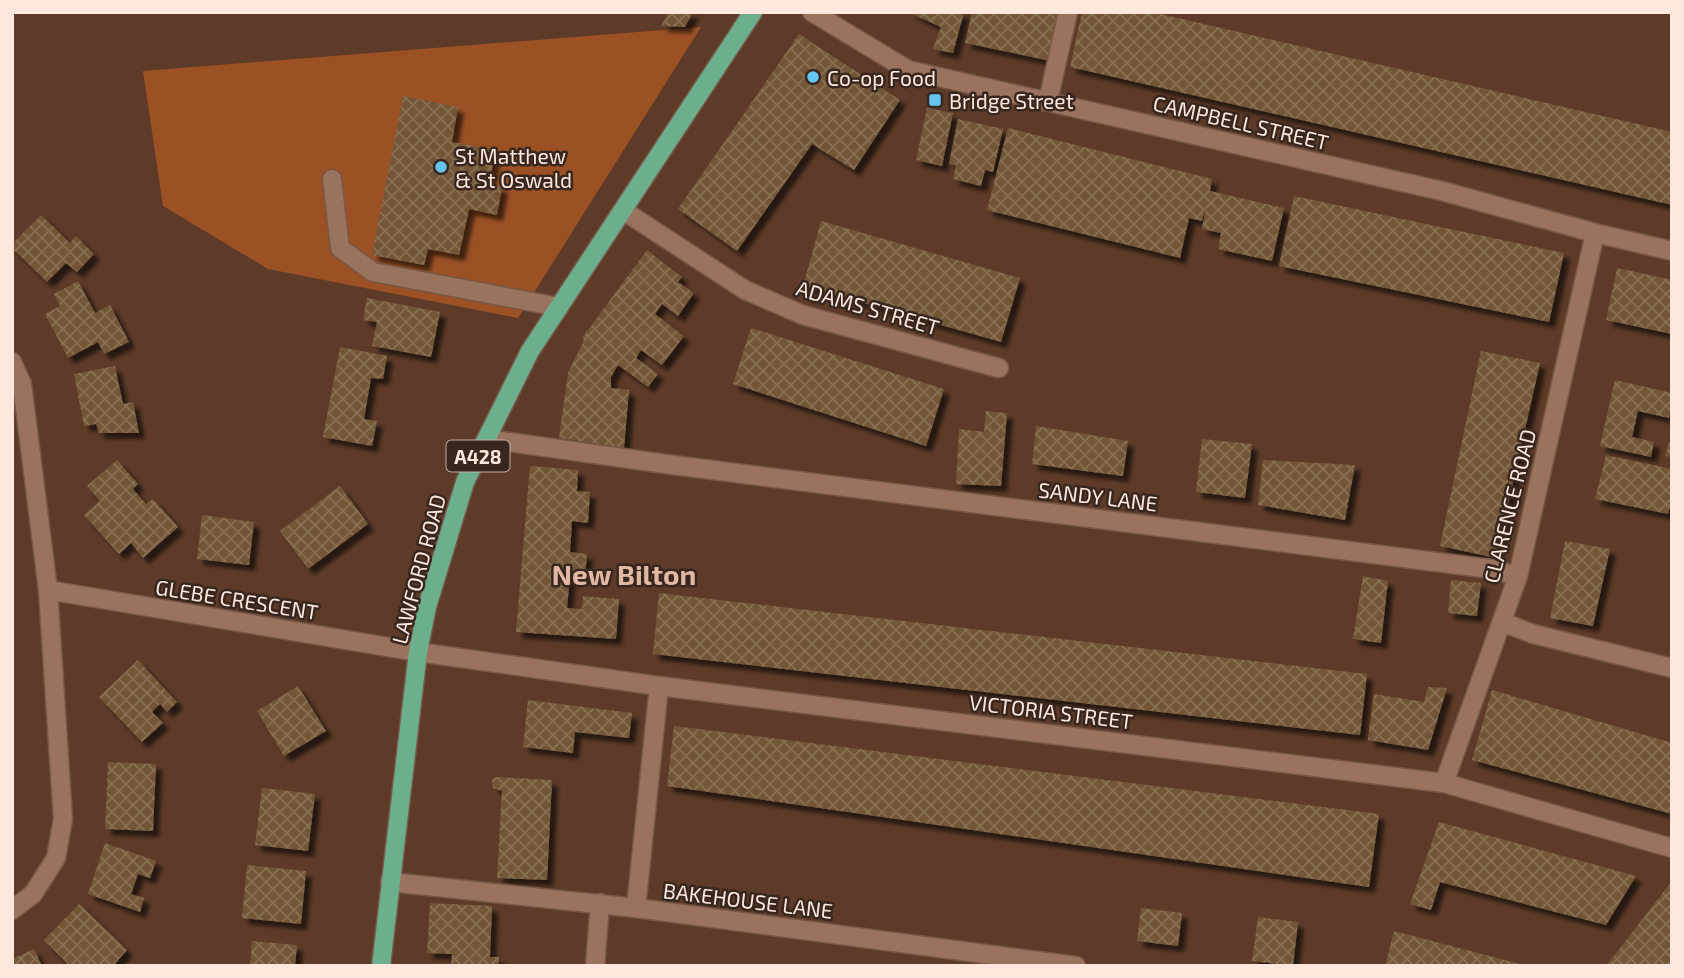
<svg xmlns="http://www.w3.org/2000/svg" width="1684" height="978" viewBox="0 0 1684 978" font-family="'Exo 2',sans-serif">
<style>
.green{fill:#9c5125}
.building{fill:url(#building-cross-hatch);filter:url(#shadow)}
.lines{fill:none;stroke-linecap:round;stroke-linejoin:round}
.service-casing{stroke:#775848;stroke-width:21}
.minor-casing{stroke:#775848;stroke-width:21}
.primary-casing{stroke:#775848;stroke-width:21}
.service{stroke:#9a735e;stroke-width:18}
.minor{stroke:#9a735e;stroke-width:18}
.primary{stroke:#6caf8d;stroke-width:18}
.poi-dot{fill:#65c5ee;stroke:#37271e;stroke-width:2.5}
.labels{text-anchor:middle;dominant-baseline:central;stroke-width:5;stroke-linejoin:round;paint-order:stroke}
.shield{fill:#37271e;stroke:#c2ada3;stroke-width:2}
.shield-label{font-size:19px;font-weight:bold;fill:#fee7dc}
.poi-label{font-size:21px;fill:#fee7dc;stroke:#37271e;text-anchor:start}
.street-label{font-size:21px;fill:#fee7dc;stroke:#37271e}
.district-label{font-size:28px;font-weight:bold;fill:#e3b8a2;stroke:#37271e}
</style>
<defs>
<pattern id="building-cross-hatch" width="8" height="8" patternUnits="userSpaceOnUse" patternTransform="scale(1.75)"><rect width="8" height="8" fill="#735738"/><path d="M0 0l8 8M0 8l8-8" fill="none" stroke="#886f54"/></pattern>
<filter id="shadow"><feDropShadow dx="6" dy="6" stdDeviation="2" flood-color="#0009"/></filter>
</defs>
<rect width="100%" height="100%" fill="#5e3b28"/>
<!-- green -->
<path class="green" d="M701 27 518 318 268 269 163 206 143 71Z"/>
<!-- building -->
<path class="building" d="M669 12H693L685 27 661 26Z
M908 12H964L953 53 933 49 941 27Z
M972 12H1061L1051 61 965 43Z
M1082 12H1152L1672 132V205L1070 67Z
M799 34 900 100 854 170 812 144 737 251 678 209Z
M403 96 458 107 452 142 496 150 489 184 502 187 497 215 469 209 459 255 428 249 424 265 372 255Z
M927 108 953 113 942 166 916 160Z
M958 119 1003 129 993 172 985 170 981 186 953 179 956 165 949 164Z
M1008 128 1212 179 1210 191 1284 208 1272 261 1218 249 1221 233 1202 229 1206 206 1202 221 1189 218 1180 258 987 210Z
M1294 196 1564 253 1549 322 1279 266Z
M41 215 70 243 76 236 94 254 77 272 66 263 47 282 12 248V244Z
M821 221 1020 278 1001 342 803 286Z
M647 250 682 277 678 282 694 293 678 316 662 304 655 314 684 336 662 365 641 350 636 358 658 374 648 387 618 365 611 377V388L629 390 624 448 559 438 568 373 584 340 582 338Z
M1617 268 1672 280V334L1606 320Z
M78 281 95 313 110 305 129 342 104 354 98 342 68 358 45 314 60 306 54 294Z
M367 298 440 312 431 357 372 346 377 322 363 320Z
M751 328 944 389 926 446 733 384Z
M340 347 387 356 383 379 371 378 364 419 377 421 372 446 323 437Z
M1481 351 1540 363 1496 558 1440 546Z
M115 366 123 404 133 402 139 433H99L96 424 84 426 74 374Z
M1615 380 1672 393 1669 418 1638 411 1632 437 1654 442 1651 457 1600 446Z
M986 411 1007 413 1001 486 956 484 959 429 984 432Z
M1036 426 1128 441 1123 476 1032 464Z
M1202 439 1252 444 1245 498 1196 492Z
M1670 440 1672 441V457L1665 456Z
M1606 455 1672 469V499L1668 514 1595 499Z
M117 460 138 484 133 489 146 504 153 499 178 527 143 558 131 543 119 554 84 515 100 501 87 486Z
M1263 460 1355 465 1345 520 1258 505Z
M530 466 578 470 577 491 590 492 588 523 572 521 570 552 587 554 585 577 570 575 567 608 582 609 583 596 619 599 616 639 516 632Z
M340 486 368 524 308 569 280 531Z
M202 515 254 522 249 565 197 559Z
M1565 541 1610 549 1593 626 1550 618Z
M1363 576 1388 581 1381 643 1353 639Z
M1451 580 1481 583 1477 616 1448 613Z
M659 593 1367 674 1360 735 653 654Z
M138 660 177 702 167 712 160 704 152 712 163 723 142 742 99 697Z
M298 686 326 731 284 756 257 711Z
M1428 687 1447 688 1428 750 1368 740 1374 694 1424 702Z
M1492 690 1672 743V814L1472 760Z
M528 700 632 713 629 738 575 732 573 753 523 747Z
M674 726 1379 814 1369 887 667 786Z
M108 762 156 764 153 831 105 829Z
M496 777 552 780 547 880 497 878 502 791 493 788 492 780Z
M262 788 315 794 308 851 255 845Z
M1439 822 1636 876 1606 925 1440 882 1431 910 1410 904Z
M105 843 156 861 150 878 138 874 131 894 144 898 140 912 88 894Z
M247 865 306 871 301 924 242 918Z
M1672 881V966H1606Z
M430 903 492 906 490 957H499L498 966H451L452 954 427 953Z
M79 904 127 950 113 966H70L44 940Z
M1141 908 1182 913 1178 946 1137 941Z
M1258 917 1298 922 1293 966 1252 961Z
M1394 931 1524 965V966H1385Z
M252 941 297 945 295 966H250Z
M34 949 42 966H12V959Z"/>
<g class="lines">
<defs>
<path id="service" d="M1048 101 1068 12
M332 179 340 248 373 272 559 307
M487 439 673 465
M1502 622 1533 634 1672 668
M390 882 636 908
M595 966 600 903"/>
<path id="minor" d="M812 12 908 70 1442 191 1595 233 1672 251
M624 211 745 290 803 315 999 368
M12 362 22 384 48 590 63 819 56 858 33 894 12 910
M673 465 1491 569 1518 576
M48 590 418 652 659 686 1444 783 1672 848
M659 686 636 908 1076 966
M1444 783 1518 576 1595 233"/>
<path id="primary" d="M381 966 418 652 427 607 465 482 530 351 753 12"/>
</defs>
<!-- service casing -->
<use href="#service" class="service-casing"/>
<!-- minor casing -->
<use href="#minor" class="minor-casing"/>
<!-- primary casing -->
<use href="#primary" class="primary-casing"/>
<!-- service -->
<use href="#service" class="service"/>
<!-- minor -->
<use href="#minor" class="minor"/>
<!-- primary -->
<use href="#primary" class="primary"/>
</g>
<!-- markers -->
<g class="poi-dot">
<circle cx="813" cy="77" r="7"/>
<rect x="928" y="93" width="14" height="14" rx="3.5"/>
<circle cx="441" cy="167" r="7"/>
</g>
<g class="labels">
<!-- shield labels -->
<rect class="shield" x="446.5" y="440.5" width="63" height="31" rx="5"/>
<g class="shield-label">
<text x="478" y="456">A428</text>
</g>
<!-- poi labels -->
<g class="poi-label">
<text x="827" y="77">Co-op Food</text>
<text x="949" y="100">Bridge Street</text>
<text x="455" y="155">St Matthew<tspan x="455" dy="24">&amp; St Oswald</tspan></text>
</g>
<!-- street labels -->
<g class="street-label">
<text transform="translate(1241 122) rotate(13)">CAMPBELL STREET</text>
<text transform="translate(868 307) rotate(16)">ADAMS STREET</text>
<text transform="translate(1098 496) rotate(7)">SANDY LANE</text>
<text transform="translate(1509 506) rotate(-76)">CLARENCE ROAD</text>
<text transform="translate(418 569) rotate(-75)">LAWFORD ROAD</text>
<text transform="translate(237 599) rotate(9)">GLEBE CRESCENT</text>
<text transform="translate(1051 711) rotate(7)">VICTORIA STREET</text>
<text transform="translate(748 900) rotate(7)">BAKEHOUSE LANE</text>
</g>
<!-- district labels -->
<g class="district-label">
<text x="624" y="574">New Bilton</text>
</g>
</g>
<!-- border -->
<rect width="1684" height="978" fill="none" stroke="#fee7dc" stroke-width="28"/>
</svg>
